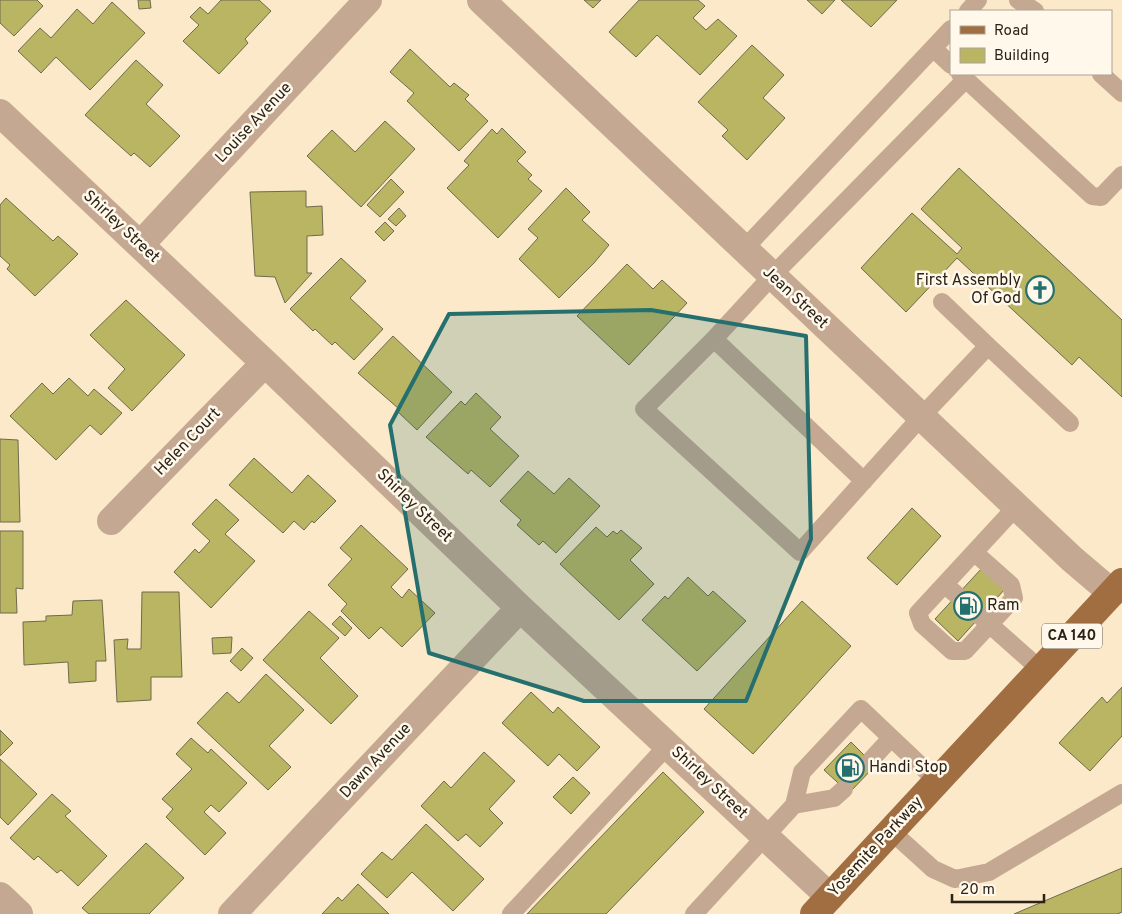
<svg xmlns="http://www.w3.org/2000/svg" width="1122" height="914" viewBox="0 0 1122 914" font-family="Overpass,sans-serif">
<style>
.building{fill:#bab563;stroke:#6d6b4c}
.lines{fill:none;stroke-linecap:round;stroke-linejoin:round}
.lane{stroke:#c5a891;stroke-width:18}
.street{stroke:#c5a891;stroke-width:28}
.primary{stroke:#a16e42;stroke-width:28}
.marked{fill:#25706e;fill-opacity:0.2;stroke:#25706e;stroke-width:4;stroke-linejoin:round}
.labels{text-anchor:middle;dominant-baseline:central;stroke-width:5;stroke-linejoin:round;paint-order:stroke}
.shield{fill:#fff8eb;stroke:#6a6357;stroke-width:1}
.shield-label{font-size:15px;font-weight:bold;fill:#2a2317}
.street-label{font-size:16px;fill:#2a2317;stroke:#fff8eb}
.poi-label{font-size:16px;fill:#2a2317;stroke:#fff8eb;text-anchor:start}
</style>
<rect width="100%" height="100%" fill="#fbe9c9"/>
<!-- building -->
<path class="building" d="M0 0H37L43 6 14 36 0 23Z
M138 0H150L151 8 139 9Z
M221 0H259L271 11 245 39 248 43 219 74 183 41 199 25 190 17 200 7 208 14Z
M584 0H601L593 8Z
M639 0H698L705 6 693 18 706 30 718 19 737 36 700 75 657 35 636 57 609 32Z
M807 0H835L822 14Z
M841 0H897L871 27Z
M112 2 145 33 90 90 56 57 41 73 18 51 40 28 51 38 77 9 93 24Z
M752 45 784 75 763 98 785 118 747 160 722 136 728 130 698 102Z
M410 49 450 87 454 83 469 95 465 99 488 121 459 151 407 101 414 93 390 72Z
M136 60 163 85 146 104 180 136 150 167 134 153 131 156 85 115Z
M385 121 415 149 361 207 307 156 332 130 355 152Z
M502 128 526 152 517 161 532 175 528 179 542 191 498 238 447 188 469 165 464 161 492 129 497 134Z
M959 168 1122 320V397L1079 357 1072 365 957 258 906 312 861 268 912 213 957 254 962 248 921 209Z
M391 179 404 192 380 217 367 205Z
M566 188 590 212 582 220 609 245 594 263 559 298 519 259 538 238 528 229Z
M306 191V207L322 206 323 235 307 236V273H312L285 303 275 277 255 276 250 192Z
M6 198 53 241 58 236 78 254 35 296 7 269 10 265 0 256V205Z
M399 208 406 216 396 226 388 219Z
M385 222 394 231 384 241 375 232Z
M341 258 366 281 350 298 383 329 354 360 335 342 332 345 315 329 313 331 290 309Z
M627 264 653 289 662 280 687 303 629 365 577 316Z
M126 300 185 355 132 411 108 388 125 369 90 335Z
M393 336 452 392 417 430 397 411 399 409 358 373Z
M69 378 88 396 94 389 122 413 101 435 90 425 56 460 10 416 42 383 53 394Z
M476 393 501 417 490 429 519 456 490 487 471 470 468 474 426 437 461 401 465 405Z
M0 439 18 440 20 522H0Z
M254 458 292 493 308 475 336 501 314 523 312 521 304 530 294 521 283 533 229 485Z
M528 471 554 494 569 478 600 506 556 553 543 541 539 545 517 525 521 520 500 501Z
M216 499 239 520 225 534 255 561 211 608 174 572 195 549 199 553 210 541 192 524Z
M912 508 941 536 897 585 867 558Z
M361 525 408 569 391 587 402 598 409 589 435 613 402 647 381 627 369 639 341 611 347 604 328 585 352 559 340 548Z
M596 527 607 537 613 531 617 534 621 530 642 548 630 560 654 584 619 620 560 564Z
M0 531H23V589L16 588 17 613H0Z
M982 568 1005 589 958 641 935 619Z
M688 577 708 596 713 591 746 621 697 671 642 620 665 596 668 599Z
M142 592H179L182 677H151V700L117 702 114 640 128 639 127 649H141Z
M102 600 106 661H96V681L69 683 68 662 24 665 23 622 46 621V616L72 615 73 601Z
M802 601 851 646 753 754 704 709Z
M309 611 339 638 320 658 358 696 331 724 263 660Z
M340 616 352 628 345 636 332 624Z
M232 637 231 653 213 654 212 638Z
M242 648 253 658 241 671 230 661Z
M266 674 304 710 269 746 291 767 268 790 197 723 227 692 239 703Z
M1122 687V736L1090 771 1059 743 1102 697 1107 703Z
M531 692 553 713 558 707 600 747 577 771 559 754 548 766 502 723Z
M0 730 13 743 0 756Z
M191 738 208 753 211 749 247 783 219 812 211 805 204 812 226 833 205 855 166 817 173 809 162 799 192 769 176 754Z
M851 742 875 766 849 793 824 770Z
M484 752 515 781 489 809 503 823 480 847 466 834 458 841 421 806 444 781 451 788Z
M0 759 37 794 8 825 0 817Z
M663 772 704 812 606 914H527Z
M573 777 590 793 571 814 553 797Z
M52 794 71 811 65 816 107 856 78 886 61 870 57 873 38 856 34 860 10 838Z
M426 824 484 879 453 911 412 872 387 898 361 874 382 852 392 860Z
M146 843 184 878 149 914H89L82 908Z
M1122 868V912L1117 914H1014Z
M358 884 389 914H322L338 897 342 901Z"/>
<g class="lines">
<!-- lane -->
<path class="lane" d="M1018 0 1035 11
M968 11 978 0
M933 48 951 65
M960 74 1092 196 1101 197 1122 175
M1101 74 1122 93
M966 79 772 276 714 339 644 409 800 552 921 417 988 346 1070 423
M744 249 951 29
M942 302 988 346
M714 339 864 481
M975 553 1011 585 1014 598 965 651H952L922 624 918 613 1016 507
M945 585 957 595
M980 616 1041 670
M870 761 891 738
M794 805 834 798 844 789
M891 831 933 869 955 879 989 872 1122 793
M511 914 668 745
M694 914 794 805 802 772 861 709 938 782"/>
<!-- street -->
<path class="street" d="M481 0 1072 559 1112 593
M0 113 265 363 520 608 830 897
M140 245 368 0
M111 521 265 363
M0 896 19 914
M232 914 520 608"/>
<!-- primary -->
<path class="primary" d="M814 914 1122 582"/>
</g>
<!-- marked area -->
<path class="marked" d="M651 310 806 336 811 539 746 701H584L429 653 390 425 449 314Z"/>
<!-- icons -->
<defs>
<symbol id="church-ring" viewBox="-11 -11 22 22"><circle r="9.5" fill="#fff8eb" stroke="#25706e" stroke-width="1.5"/><path d="M-1.2-6h2.4v3.5h3.3v2.4h-3.3V6h-2.4V-.1h-3.3v-2.4h3.3Z" fill="#25706e"/></symbol>
<symbol id="fuel-ring" viewBox="-11 -11 22 22"><circle r="9.5" fill="#fff8eb" stroke="#25706e" stroke-width="1.5"/><path d="M-5.5-6h7V0h2V4h1.3V-2.5L3-4.5l.8-.8L6-3V5H2.5V1h-1V6h-7ZM-4.2-4.7v3.2H.2V-4.7Z" fill="#25706e"/></symbol>
</defs>
<g fill-rule="evenodd">
<use href="#church-ring" x="1024" y="274" width="32" height="32"/>
<use href="#fuel-ring" x="952" y="590" width="32" height="32"/>
<use href="#fuel-ring" x="834" y="752" width="32" height="32"/>
</g>
<g class="labels">
<!-- shield labels -->
<rect class="shield" x="1042" y="623.5" width="60" height="25" rx="4"/>
<g class="shield-label">
<text x="1072" y="636">CA 140</text>
</g>
<!-- street labels -->
<g class="street-label">
<text transform="translate(254 123) rotate(-47)">Louise Avenue</text>
<text transform="translate(121 227) rotate(43)">Shirley Street</text>
<text transform="translate(795 298) rotate(43)">Jean Street</text>
<text transform="translate(188 442) rotate(-46)">Helen Court</text>
<text transform="translate(414 506) rotate(44)">Shirley Street</text>
<text transform="translate(376 761) rotate(-47)">Dawn Avenue</text>
<text transform="translate(709 783) rotate(43)">Shirley Street</text>
<text transform="translate(876 847) rotate(-47)">Yosemite Parkway</text>
</g>
<!-- poi labels -->
<g class="poi-label">
<text x="1021" y="281" text-anchor="end">First Assembly<tspan x="1021" dy="18">Of God</tspan></text>
<text x="987" y="606">Ram</text>
<text x="869" y="768">Handi Stop</text>
</g>
</g>
<!-- legend -->
<rect x="950" y="10" width="162" height="65" fill="#fff8eb" stroke="#aaa396"/>
<rect x="960" y="26" width="25" height="8" fill="#a16e42" stroke="#aaa396"/>
<text x="994" y="35" font-size="15" fill="#2a2317">Road</text>
<rect x="960" y="48" width="25" height="15" fill="#bab563" stroke="#aaa396"/>
<text x="994" y="60" font-size="15" fill="#2a2317">Building</text>
<!-- scale -->
<path d="M952 894v8h92v-8" fill="none" stroke="#2a2317" stroke-width="2.5"/>
<text x="960" y="894" font-size="15" fill="#2a2317" stroke="#fff8eb" stroke-width="4" paint-order="stroke">20 m</text>
</svg>
